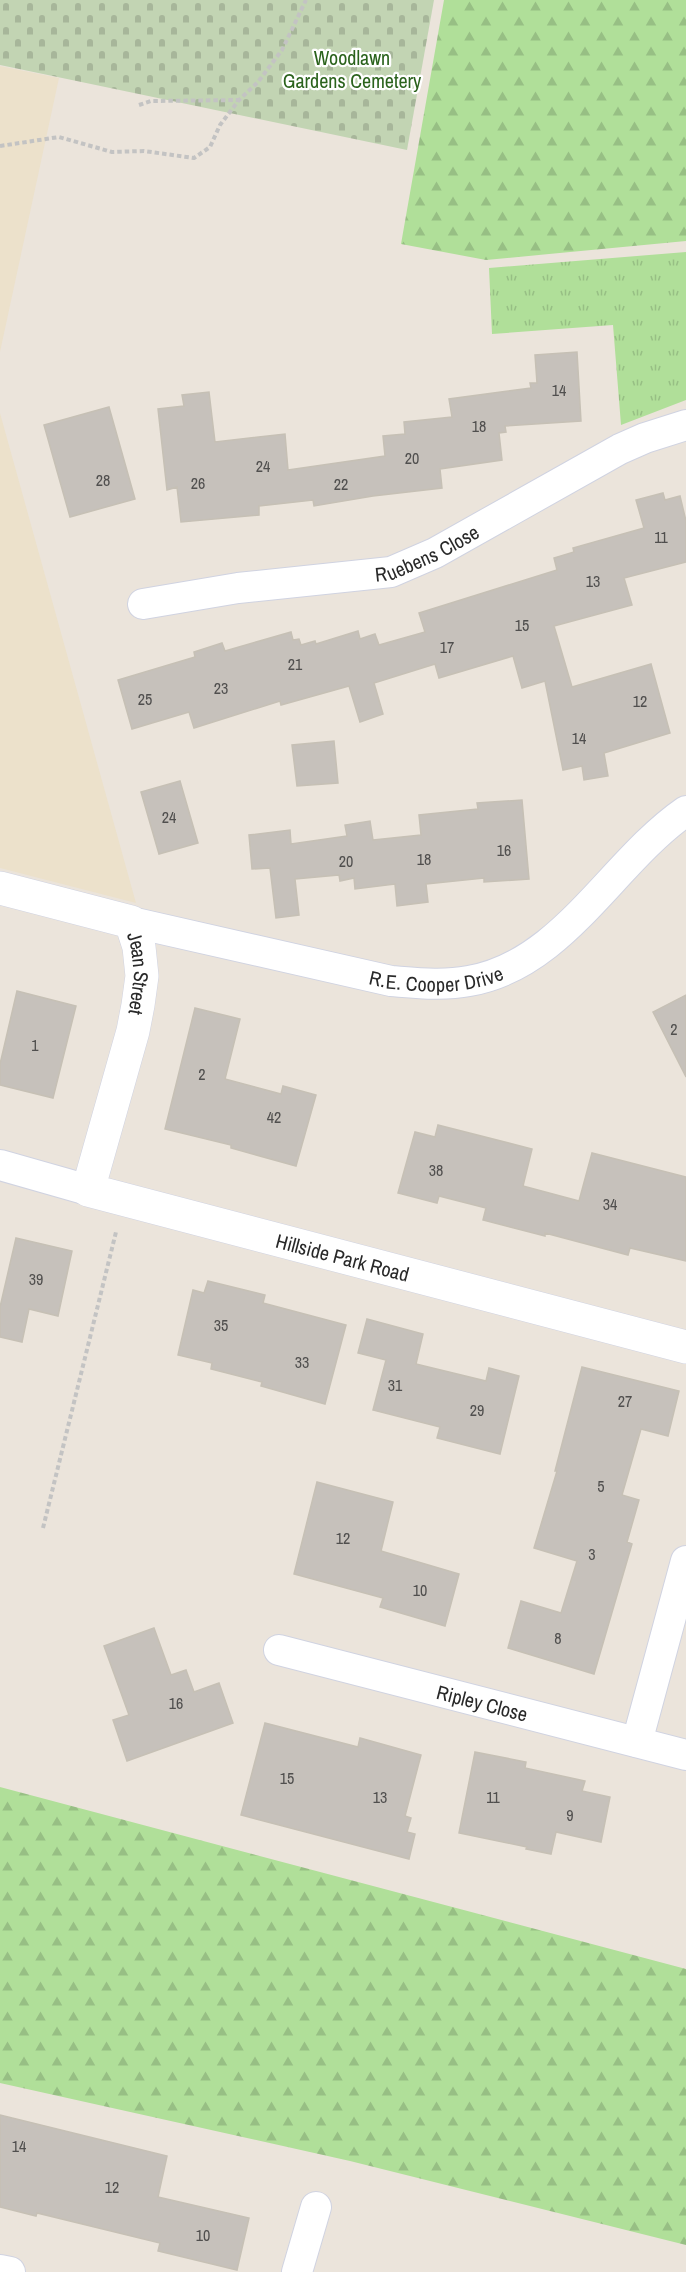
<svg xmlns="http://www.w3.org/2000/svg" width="686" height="2272" viewBox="0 0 686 2272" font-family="'Archivo Narrow',sans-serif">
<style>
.education{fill:#ece1cb}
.forest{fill:url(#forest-firs)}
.cemetery{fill:url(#cemetery-stones)}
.park{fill:url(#park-tufts)}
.building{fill:#c6c1bb;stroke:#c6c0b5;stroke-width:1.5}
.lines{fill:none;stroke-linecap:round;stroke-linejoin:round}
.street-casing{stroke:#d0d3e1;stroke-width:32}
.secondary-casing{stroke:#d0d3e1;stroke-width:34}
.path{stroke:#c3c3c3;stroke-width:4;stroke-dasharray:4.5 3;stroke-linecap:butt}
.street{stroke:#fff;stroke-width:30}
.secondary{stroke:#fff;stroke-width:33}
.labels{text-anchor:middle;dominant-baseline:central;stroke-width:4.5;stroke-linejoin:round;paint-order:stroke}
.number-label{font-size:16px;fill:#504f4e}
.park-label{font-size:20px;fill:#2a621c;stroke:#fff}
.street-label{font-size:20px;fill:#292929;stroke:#fff}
</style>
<defs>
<pattern id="forest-firs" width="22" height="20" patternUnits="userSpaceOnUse" patternTransform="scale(1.5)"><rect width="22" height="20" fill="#b0df99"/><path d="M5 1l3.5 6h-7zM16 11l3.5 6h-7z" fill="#97bf84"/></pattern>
<pattern id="cemetery-stones" width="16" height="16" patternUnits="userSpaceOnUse" patternTransform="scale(1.5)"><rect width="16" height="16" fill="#c2d4b3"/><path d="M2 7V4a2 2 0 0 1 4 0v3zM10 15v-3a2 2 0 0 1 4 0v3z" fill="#a7b69a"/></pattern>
<pattern id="park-tufts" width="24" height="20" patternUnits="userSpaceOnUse" patternTransform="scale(1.5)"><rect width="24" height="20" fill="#b0df99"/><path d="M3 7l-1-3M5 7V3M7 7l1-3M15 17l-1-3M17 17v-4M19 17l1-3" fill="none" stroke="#97bf84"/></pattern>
</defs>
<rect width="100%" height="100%" fill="#ebe4db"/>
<!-- education -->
<path class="education" d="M0 66 59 78 0 352Z
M0 413 136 903 0 868Z"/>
<!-- forest -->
<path class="forest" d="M444 0H686V241L486 260 401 244Z
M0 1787 686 1969V2245L350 2161 0 2083Z"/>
<!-- cemetery -->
<path class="cemetery" d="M0 0H434L407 150 0 65Z"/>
<!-- park -->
<path class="park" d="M686 252V400L621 425 613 325 492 334 489 268Z"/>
<!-- building -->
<path class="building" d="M577 352 581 421 505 426 506 432 499 433 502 460 440 469 442 488 373 496 314 506 313 500 259 506V515L181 522 177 487 167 490 158 409 184 406 182 395 209 392 215 442 285 434 288 470 385 456 383 436 405 434 404 422 452 417 449 399 531 388 530 383H537L535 355Z
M109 407 135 499 70 517 44 425Z
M663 493 665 500 680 496 686 521V562L624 578 632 605 554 626 572 687 651 664 670 733 604 753 608 776 584 780 582 766 563 770 545 681 522 688 513 656 439 678 435 664 374 683 383 714 360 722 349 686 281 705 280 701 194 728 189 712 132 729 118 680 195 657 194 652 222 643 225 651 291 632 293 640 299 639 301 645 315 641 316 644 358 631 360 639 375 634 379 645 425 632 419 613 557 570 554 558 574 552 573 548 644 528 636 500Z
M334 741 338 783 297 786 292 745Z
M180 781 198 843 159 854 141 792Z
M522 800 529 879 484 882V878L426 884 428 902 397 906 395 884 355 889 354 878 340 881 339 875 295 879 299 915 276 918 270 868 252 869 249 835 290 830 291 844 347 836 345 825 370 821 373 840 421 835 419 815 478 809 477 803Z
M17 991 76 1006 53 1098 0 1085V1064Z
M686 995V1077L653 1012Z
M195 1008 240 1019 225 1079 281 1094 283 1086 316 1095 296 1166 231 1148V1145L165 1129Z
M438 1125 532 1149 523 1186 579 1201 592 1153 686 1177V1261L630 1248 628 1255 545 1233V1236L483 1220 486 1208 439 1196 437 1203 398 1193 415 1132 435 1137Z
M16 1238 72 1251 58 1316 29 1309 22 1342 0 1337V1307Z
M208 1281 265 1295 263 1303 346 1325 325 1404 261 1386 262 1382 211 1369 212 1363 178 1355 193 1290 204 1293Z
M367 1319 423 1334 416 1364 486 1381 489 1368 519 1376 500 1454 437 1438 440 1427 373 1410 386 1360 358 1353Z
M582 1367 679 1391 668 1436 641 1429 622 1495 639 1500 627 1542 632 1544 594 1674 508 1648 521 1601 561 1613 577 1561 534 1548 557 1471H555Z
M317 1482 393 1502 381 1551 459 1574 445 1626 380 1607 383 1598 294 1574Z
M154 1628 171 1675 186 1670 194 1692 219 1683 233 1723 127 1761 113 1720 129 1715 104 1646Z
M265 1723 358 1747 360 1738 421 1755 405 1816 411 1818 407 1832 415 1834 409 1859 241 1815Z
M475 1752 526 1762 525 1768 585 1781 582 1791 610 1797 601 1842 556 1832 551 1854 526 1849 527 1847 459 1833Z
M0 2115 167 2156 158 2197 249 2218 237 2270 158 2251 160 2243 37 2213 36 2216 0 2207Z"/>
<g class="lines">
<defs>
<g id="street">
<path id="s1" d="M143 604 238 588 391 572 435 553 620 449 645 438 686 425"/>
<path id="s2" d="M131 922 391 981C417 983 443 986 469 981 563 965 612 862 686 811"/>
<path d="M0 1165 88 1190"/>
<path id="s3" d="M279 1650 686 1755"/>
<path d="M637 1742 686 1561"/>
<path d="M0 2270 10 2272"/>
<path d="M297 2272 316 2207"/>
</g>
<g id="secondary">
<path id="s4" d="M0 888 131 922 139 947 142 976 138 1005 133 1031 88 1190 686 1347"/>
</g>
</defs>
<!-- street casing -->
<use href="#street" class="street-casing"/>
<!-- secondary casing -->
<use href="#secondary" class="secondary-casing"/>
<!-- path -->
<path class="path" d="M139 105 151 101 239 100
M0 146 59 137 112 152 144 151 194 158 210 147 220 125 239 100 258 82 282 50 306 0
M43 1528 116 1232"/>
<!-- street -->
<use href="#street" class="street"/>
<!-- secondary -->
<use href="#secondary" class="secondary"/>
</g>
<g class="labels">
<!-- number labels -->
<g class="number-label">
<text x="559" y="390">14</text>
<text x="479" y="426">18</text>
<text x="412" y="458">20</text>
<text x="263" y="466">24</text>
<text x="103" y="480">28</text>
<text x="198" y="483">26</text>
<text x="341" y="484">22</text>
<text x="661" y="537">11</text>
<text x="593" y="581">13</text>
<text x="522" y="625">15</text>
<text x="447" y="647">17</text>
<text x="295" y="664">21</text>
<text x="221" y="688">23</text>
<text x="145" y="699">25</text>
<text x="640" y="701">12</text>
<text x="579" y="738">14</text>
<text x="169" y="817">24</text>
<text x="504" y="850">16</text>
<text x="424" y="859">18</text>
<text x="346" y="861">20</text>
<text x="674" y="1029">2</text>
<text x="35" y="1045">1</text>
<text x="202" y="1074">2</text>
<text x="274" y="1117">42</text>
<text x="436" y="1170">38</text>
<text x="610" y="1204">34</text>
<text x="36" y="1279">39</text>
<text x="221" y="1325">35</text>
<text x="302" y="1362">33</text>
<text x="395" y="1385">31</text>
<text x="625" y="1401">27</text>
<text x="477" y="1410">29</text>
<text x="601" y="1486">5</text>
<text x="343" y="1538">12</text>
<text x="592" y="1554">3</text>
<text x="420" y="1590">10</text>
<text x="558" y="1638">8</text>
<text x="176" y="1703">16</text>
<text x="287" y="1778">15</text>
<text x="380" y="1797">13</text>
<text x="493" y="1797">11</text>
<text x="570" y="1815">9</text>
<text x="19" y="2146">14</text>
<text x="112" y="2187">12</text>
<text x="203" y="2235">10</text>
</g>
<!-- park labels -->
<g class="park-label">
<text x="352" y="57">Woodlawn<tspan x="352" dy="23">Gardens Cemetery</tspan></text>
</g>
<!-- street labels -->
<g class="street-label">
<text stroke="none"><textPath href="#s1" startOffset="290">Ruebens Close</textPath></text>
<text stroke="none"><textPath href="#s2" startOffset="312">R.E. Cooper Drive</textPath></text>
<text stroke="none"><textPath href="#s4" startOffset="188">Jean Street</textPath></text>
<text stroke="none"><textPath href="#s4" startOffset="675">Hillside Park Road</textPath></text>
<text stroke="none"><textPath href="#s3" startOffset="210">Ripley Close</textPath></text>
</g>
</g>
</svg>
